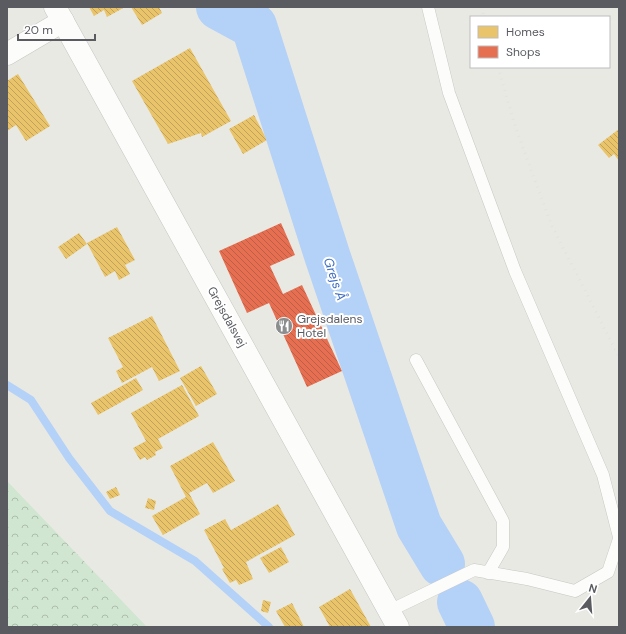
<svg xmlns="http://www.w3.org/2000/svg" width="626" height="634" viewBox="0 0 626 634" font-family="'DM Sans',sans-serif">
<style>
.forest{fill:url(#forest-crowns)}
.homes{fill:url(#homes-back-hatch)}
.shops{fill:url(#shops-back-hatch)}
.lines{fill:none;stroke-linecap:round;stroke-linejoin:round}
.stream{stroke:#b4d1f7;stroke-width:8}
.river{stroke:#b4d1f7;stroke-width:46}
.lane-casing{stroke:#c6c7c5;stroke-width:13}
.street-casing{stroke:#c6c7c5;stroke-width:23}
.secondary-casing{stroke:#c4c5c4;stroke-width:23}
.lane{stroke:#fcfcfb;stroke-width:12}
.street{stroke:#fcfcfb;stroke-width:22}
.secondary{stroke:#fcfcfb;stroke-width:22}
.rail{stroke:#e2e2e1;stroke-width:3;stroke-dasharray:1 5;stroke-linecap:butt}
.labels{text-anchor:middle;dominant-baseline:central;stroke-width:4;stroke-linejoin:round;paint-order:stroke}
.street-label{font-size:12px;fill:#595b61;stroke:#fff}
.poi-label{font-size:12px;fill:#595b61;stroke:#fff;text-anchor:start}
.water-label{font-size:13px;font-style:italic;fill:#406ec2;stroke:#fff}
</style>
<defs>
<pattern id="forest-crowns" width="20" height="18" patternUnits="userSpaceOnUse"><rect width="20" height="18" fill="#d0e6d0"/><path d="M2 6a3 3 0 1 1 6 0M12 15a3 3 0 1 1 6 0" fill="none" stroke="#acbdac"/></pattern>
<pattern id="homes-back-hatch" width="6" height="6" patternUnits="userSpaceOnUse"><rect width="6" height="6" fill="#e9c46a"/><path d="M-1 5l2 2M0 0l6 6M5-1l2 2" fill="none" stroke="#c0a25b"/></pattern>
<pattern id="shops-back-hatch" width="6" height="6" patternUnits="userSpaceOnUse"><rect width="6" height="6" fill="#e76f51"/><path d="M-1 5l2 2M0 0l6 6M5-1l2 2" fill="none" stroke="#be5e47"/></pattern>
</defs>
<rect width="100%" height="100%" fill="#e9e9e3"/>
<!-- forest -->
<path class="forest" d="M7 481 147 627H7Z"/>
<!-- homes -->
<path class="homes" d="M89 7H125L107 17 104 10 94 16Z
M131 7H159L162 13 142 25Z
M190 48 231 121 202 137 201 133 168 144 132 81Z
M18 74 50 126 26 141 16 125 7 131V81Z
M254 115 267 140 243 154 229 129Z
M619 129V161L614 154 609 158 598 145Z
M117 227 135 260 125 265 130 274 119 280 115 271 105 277 87 243Z
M79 233 87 244 66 259 58 247Z
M152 316 180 371 159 381 152 367 122 383 116 371 123 367 108 338Z
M201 366 217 394 196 406 180 378Z
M136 378 143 390 98 415 91 403Z
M182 385 199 416 158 439 163 448 155 452 156 455 147 460 145 457 140 460 133 448 146 441 131 413Z
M213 442 235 481 213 493 207 483 189 493 200 514 163 535 152 516 186 497 170 466Z
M116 487 120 495 110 499 106 492Z
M148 498 156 501 154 510 145 508Z
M278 504 295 535 246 562 253 579 239 585 236 580 230 583 222 569 224 568 204 530 225 519 231 530Z
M281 547 289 562 269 573 260 558Z
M350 589 371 627H330L319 607Z
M263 600 271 602 268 613 261 611Z
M292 603 304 627H285L276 611Z"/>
<!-- shops -->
<path class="shops" d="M281 223 295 255 270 266 283 294 302 285 342 371 307 387 269 303 247 313 219 251Z"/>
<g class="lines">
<!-- stream -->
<path class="stream" d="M254 26 261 7
M7 385 31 400 69 458 110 511 195 561 269 627"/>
<!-- river -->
<path class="river" d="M219 7 254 26 327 255 419 526 442 564
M460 602 472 627"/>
<defs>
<path id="lane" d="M428 7 449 93 515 271 603 475 619 537
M416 360 503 521V547L488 573
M389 611 474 570 527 579 575 591 608 572 619 539"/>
<path id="street" d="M7 54 63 21"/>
<path id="secondary" d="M55 7 398 627"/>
</defs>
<!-- lane casing -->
<use href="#lane" class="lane-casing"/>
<!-- street casing -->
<use href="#street" class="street-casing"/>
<!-- secondary casing -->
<use href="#secondary" class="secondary-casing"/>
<!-- lane -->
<use href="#lane" class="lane"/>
<!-- street -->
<use href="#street" class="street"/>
<!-- secondary -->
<use href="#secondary" class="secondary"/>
<!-- rail -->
<path class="rail" d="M482 7 484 17
M498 67 515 126 551 224 619 357"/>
</g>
<!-- icons -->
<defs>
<symbol id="restaurant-disc" viewBox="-11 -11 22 22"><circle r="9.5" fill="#8b8d8e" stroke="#fff"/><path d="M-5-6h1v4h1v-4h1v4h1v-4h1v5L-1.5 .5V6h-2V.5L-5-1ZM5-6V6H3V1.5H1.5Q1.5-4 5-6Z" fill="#fff"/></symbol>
</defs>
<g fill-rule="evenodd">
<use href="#restaurant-disc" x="274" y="316" width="20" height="20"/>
</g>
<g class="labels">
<!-- street labels -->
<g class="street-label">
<text transform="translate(227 317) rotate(61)">Grejsdalsvej</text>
</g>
<!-- poi labels -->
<g class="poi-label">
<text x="297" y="319">Grejsdalens<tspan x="297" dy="14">Hotel</tspan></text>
</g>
<!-- water labels -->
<g class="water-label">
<text transform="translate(335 279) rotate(71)">Grejs Å</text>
</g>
</g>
<!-- border -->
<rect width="626" height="634" fill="none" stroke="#595b61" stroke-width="16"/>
<!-- legend -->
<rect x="470" y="16" width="140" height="52" fill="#ffffff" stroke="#bdbdc0"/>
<rect x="478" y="26" width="20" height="12" fill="#e9c46a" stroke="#bdbdc0"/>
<text x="506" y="36" font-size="12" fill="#595b61">Homes</text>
<rect x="478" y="46" width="20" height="12" fill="#e76f51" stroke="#bdbdc0"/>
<text x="506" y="56" font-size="12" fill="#595b61">Shops</text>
<!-- north arrow -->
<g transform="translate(590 598) rotate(17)" stroke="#ffffff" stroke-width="3" paint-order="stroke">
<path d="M0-3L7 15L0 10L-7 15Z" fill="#595b61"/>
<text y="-6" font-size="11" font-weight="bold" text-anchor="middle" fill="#595b61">N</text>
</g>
<!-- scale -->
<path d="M18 34v6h77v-6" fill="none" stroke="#595b61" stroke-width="2"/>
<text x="24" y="34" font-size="12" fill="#595b61" stroke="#ffffff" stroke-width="3" paint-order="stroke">20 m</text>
</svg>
